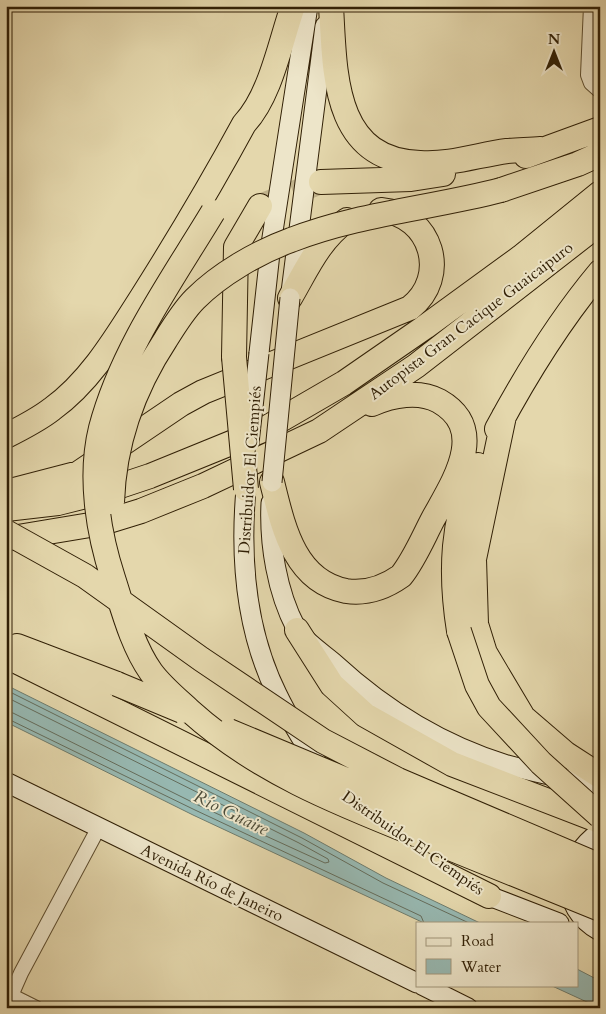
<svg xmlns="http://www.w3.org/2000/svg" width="606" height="1014" viewBox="0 0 606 1014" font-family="Cardo,serif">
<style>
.water{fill:#97b8b1;stroke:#6e7b6c}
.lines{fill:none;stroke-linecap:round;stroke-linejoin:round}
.shore{stroke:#646c5b;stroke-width:1}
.highway-tunnel{stroke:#c0b28b;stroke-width:24;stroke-dasharray:24 12;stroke-linecap:butt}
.street-casing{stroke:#5d4d2f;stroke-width:16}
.secondary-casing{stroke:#301f05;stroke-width:21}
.highway-casing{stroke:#301f05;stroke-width:26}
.street{stroke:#ede5c9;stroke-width:14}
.secondary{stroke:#ede5c9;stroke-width:19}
.highway{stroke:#e4d7ac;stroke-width:24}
.secondary-bridge-casing{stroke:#301f05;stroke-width:21;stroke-linecap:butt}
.highway-bridge-casing{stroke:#301f05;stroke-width:26;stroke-linecap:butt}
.secondary-bridge{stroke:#ede5c9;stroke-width:19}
.highway-bridge{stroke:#e4d7ac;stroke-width:24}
.labels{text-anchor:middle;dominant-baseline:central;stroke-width:4;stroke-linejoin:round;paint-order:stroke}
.street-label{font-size:16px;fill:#301f05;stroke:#ede5c9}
.water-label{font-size:18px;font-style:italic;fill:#4f4d39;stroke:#ede5c9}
</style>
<rect width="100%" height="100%" fill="#e4d7ac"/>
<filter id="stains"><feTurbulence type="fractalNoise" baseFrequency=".004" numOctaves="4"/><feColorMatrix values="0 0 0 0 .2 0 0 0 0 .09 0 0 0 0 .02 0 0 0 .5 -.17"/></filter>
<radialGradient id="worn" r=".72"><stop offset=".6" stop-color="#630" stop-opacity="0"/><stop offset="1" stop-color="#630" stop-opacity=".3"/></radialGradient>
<!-- water -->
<path class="water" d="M6 685 304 833 386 878 480 923H424L193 815 6 722Z
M577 969 600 981V1008L550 985H577Z"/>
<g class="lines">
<!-- shore -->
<path class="shore" d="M6 690 302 838 383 883 469 923
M6 697 299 843 328 859 329 862 325 863 198 805 13 713 6 712
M6 718 195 810 421 916 424 923"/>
<!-- highway-tunnel -->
<path class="highway-tunnel" d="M260 206 321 182"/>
<defs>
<path id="street" d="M591 6 588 75 591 83 600 91
M6 993 36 1008
M6 1007 21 973 99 827"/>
<path id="secondary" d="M291 292 325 26
M259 353 271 244 308 6
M246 489C240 557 246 631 277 694 290 721 307 748 324 773
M271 503C269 544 277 592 296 628 302 640 325 655 335 664 385 710 442 745 507 765 537 773 569 779 600 786
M6 782 417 983
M600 832C562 858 557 907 600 931
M477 888 489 896 559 923
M422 985 468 1008"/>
<path id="highway" d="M331 6C335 72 332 160 420 163 450 165 478 155 507 151 518 150 530 150 541 149
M526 156 600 129
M321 182 411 179 443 174
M501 190 578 164 600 154
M290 298C307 269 319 240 347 220
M234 357 236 247 260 206
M504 416 474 559 476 624 485 653 523 717 566 754 600 776
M497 429C527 373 559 321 600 272
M6 436C22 428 38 420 52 409 91 381 117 336 142 297 178 240 212 183 244 124 271 95 280 43 293 6
M272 482C283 526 294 581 346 591 366 594 384 588 401 576 414 560 423 538 433 519 452 484 490 430 439 401 419 390 392 395 372 404
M6 492 79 473 181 404 203 392 410 308C450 277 432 215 381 210
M6 509 58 503 102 492 150 476 263 430 344 383 425 327 521 257 600 193
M6 539 102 523 141 511 203 486 319 431 416 366 600 223
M297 630 332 685 365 715 452 764 600 821
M459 631C450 574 451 517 478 465
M17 646 117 684
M6 656 489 896"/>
</defs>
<!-- street casing -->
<use href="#street" class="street-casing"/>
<!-- secondary casing -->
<use href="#secondary" class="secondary-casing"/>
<!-- highway casing -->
<use href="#highway" class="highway-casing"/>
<!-- street -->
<use href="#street" class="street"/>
<!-- secondary -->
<use href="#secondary" class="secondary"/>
<!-- highway -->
<use href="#highway" class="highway"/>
<defs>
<path id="secondary-bridge" d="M249 443 259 353
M272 482 290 298"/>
<path id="highway-bridge" d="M213 212C172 280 122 349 101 428 89 476 98 532 113 578 123 609 132 645 151 672 162 687 177 699 190 711 260 774 345 806 430 840 487 863 543 886 600 909
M234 357 246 489
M112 502C114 442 133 389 166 339 174 326 184 310 195 299 220 274 258 252 291 240 357 214 432 208 501 190
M6 532 85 576 201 659 323 741 398 780 600 866
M459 631 477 685 489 707 541 763 600 816
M117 684 182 711
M229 731 600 886"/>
</defs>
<!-- secondary-bridge casing -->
<use href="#secondary-bridge" class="secondary-bridge-casing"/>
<!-- highway-bridge casing -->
<use href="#highway-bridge" class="highway-bridge-casing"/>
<!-- secondary-bridge -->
<use href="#secondary-bridge" class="secondary-bridge"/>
<!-- highway-bridge -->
<use href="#highway-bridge" class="highway-bridge"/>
</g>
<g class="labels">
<!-- street labels -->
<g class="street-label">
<text transform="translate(471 321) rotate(-37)">Autopista Gran Cacique Guaicaipuro</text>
<text transform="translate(250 470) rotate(-86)">Distribuidor El Ciempiés</text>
<text transform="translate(413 843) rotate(35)">Distribuidor El Ciempiés</text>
<text transform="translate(212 883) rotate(26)">Avenida Río de Janeiro</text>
</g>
<!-- water labels -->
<g class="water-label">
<text transform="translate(231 813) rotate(26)">Río Guaire</text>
</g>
</g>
<!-- margin -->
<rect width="606" height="1014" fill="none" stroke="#e4d7ac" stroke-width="25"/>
<rect x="8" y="8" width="591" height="999" fill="none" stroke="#301f05" stroke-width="2.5"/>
<rect x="12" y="12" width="581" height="989" fill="none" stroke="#301f05"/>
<!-- legend -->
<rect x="416" y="922" width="162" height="65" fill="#ede5c9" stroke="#a1967b"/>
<rect x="426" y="938" width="25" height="8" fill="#ede5c9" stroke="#a1967b"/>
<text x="461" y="946" font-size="15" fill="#301f05">Road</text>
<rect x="426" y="959" width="25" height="15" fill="#97b8b1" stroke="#a1967b"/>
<text x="461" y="972" font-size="15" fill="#301f05">Water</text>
<!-- north arrow -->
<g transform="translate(554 52)" stroke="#ede5c9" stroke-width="4" paint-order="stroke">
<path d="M0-4L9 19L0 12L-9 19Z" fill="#301f05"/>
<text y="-8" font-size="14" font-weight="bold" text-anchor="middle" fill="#301f05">N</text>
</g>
<rect width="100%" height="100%" filter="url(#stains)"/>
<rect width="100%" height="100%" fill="url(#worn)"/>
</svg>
